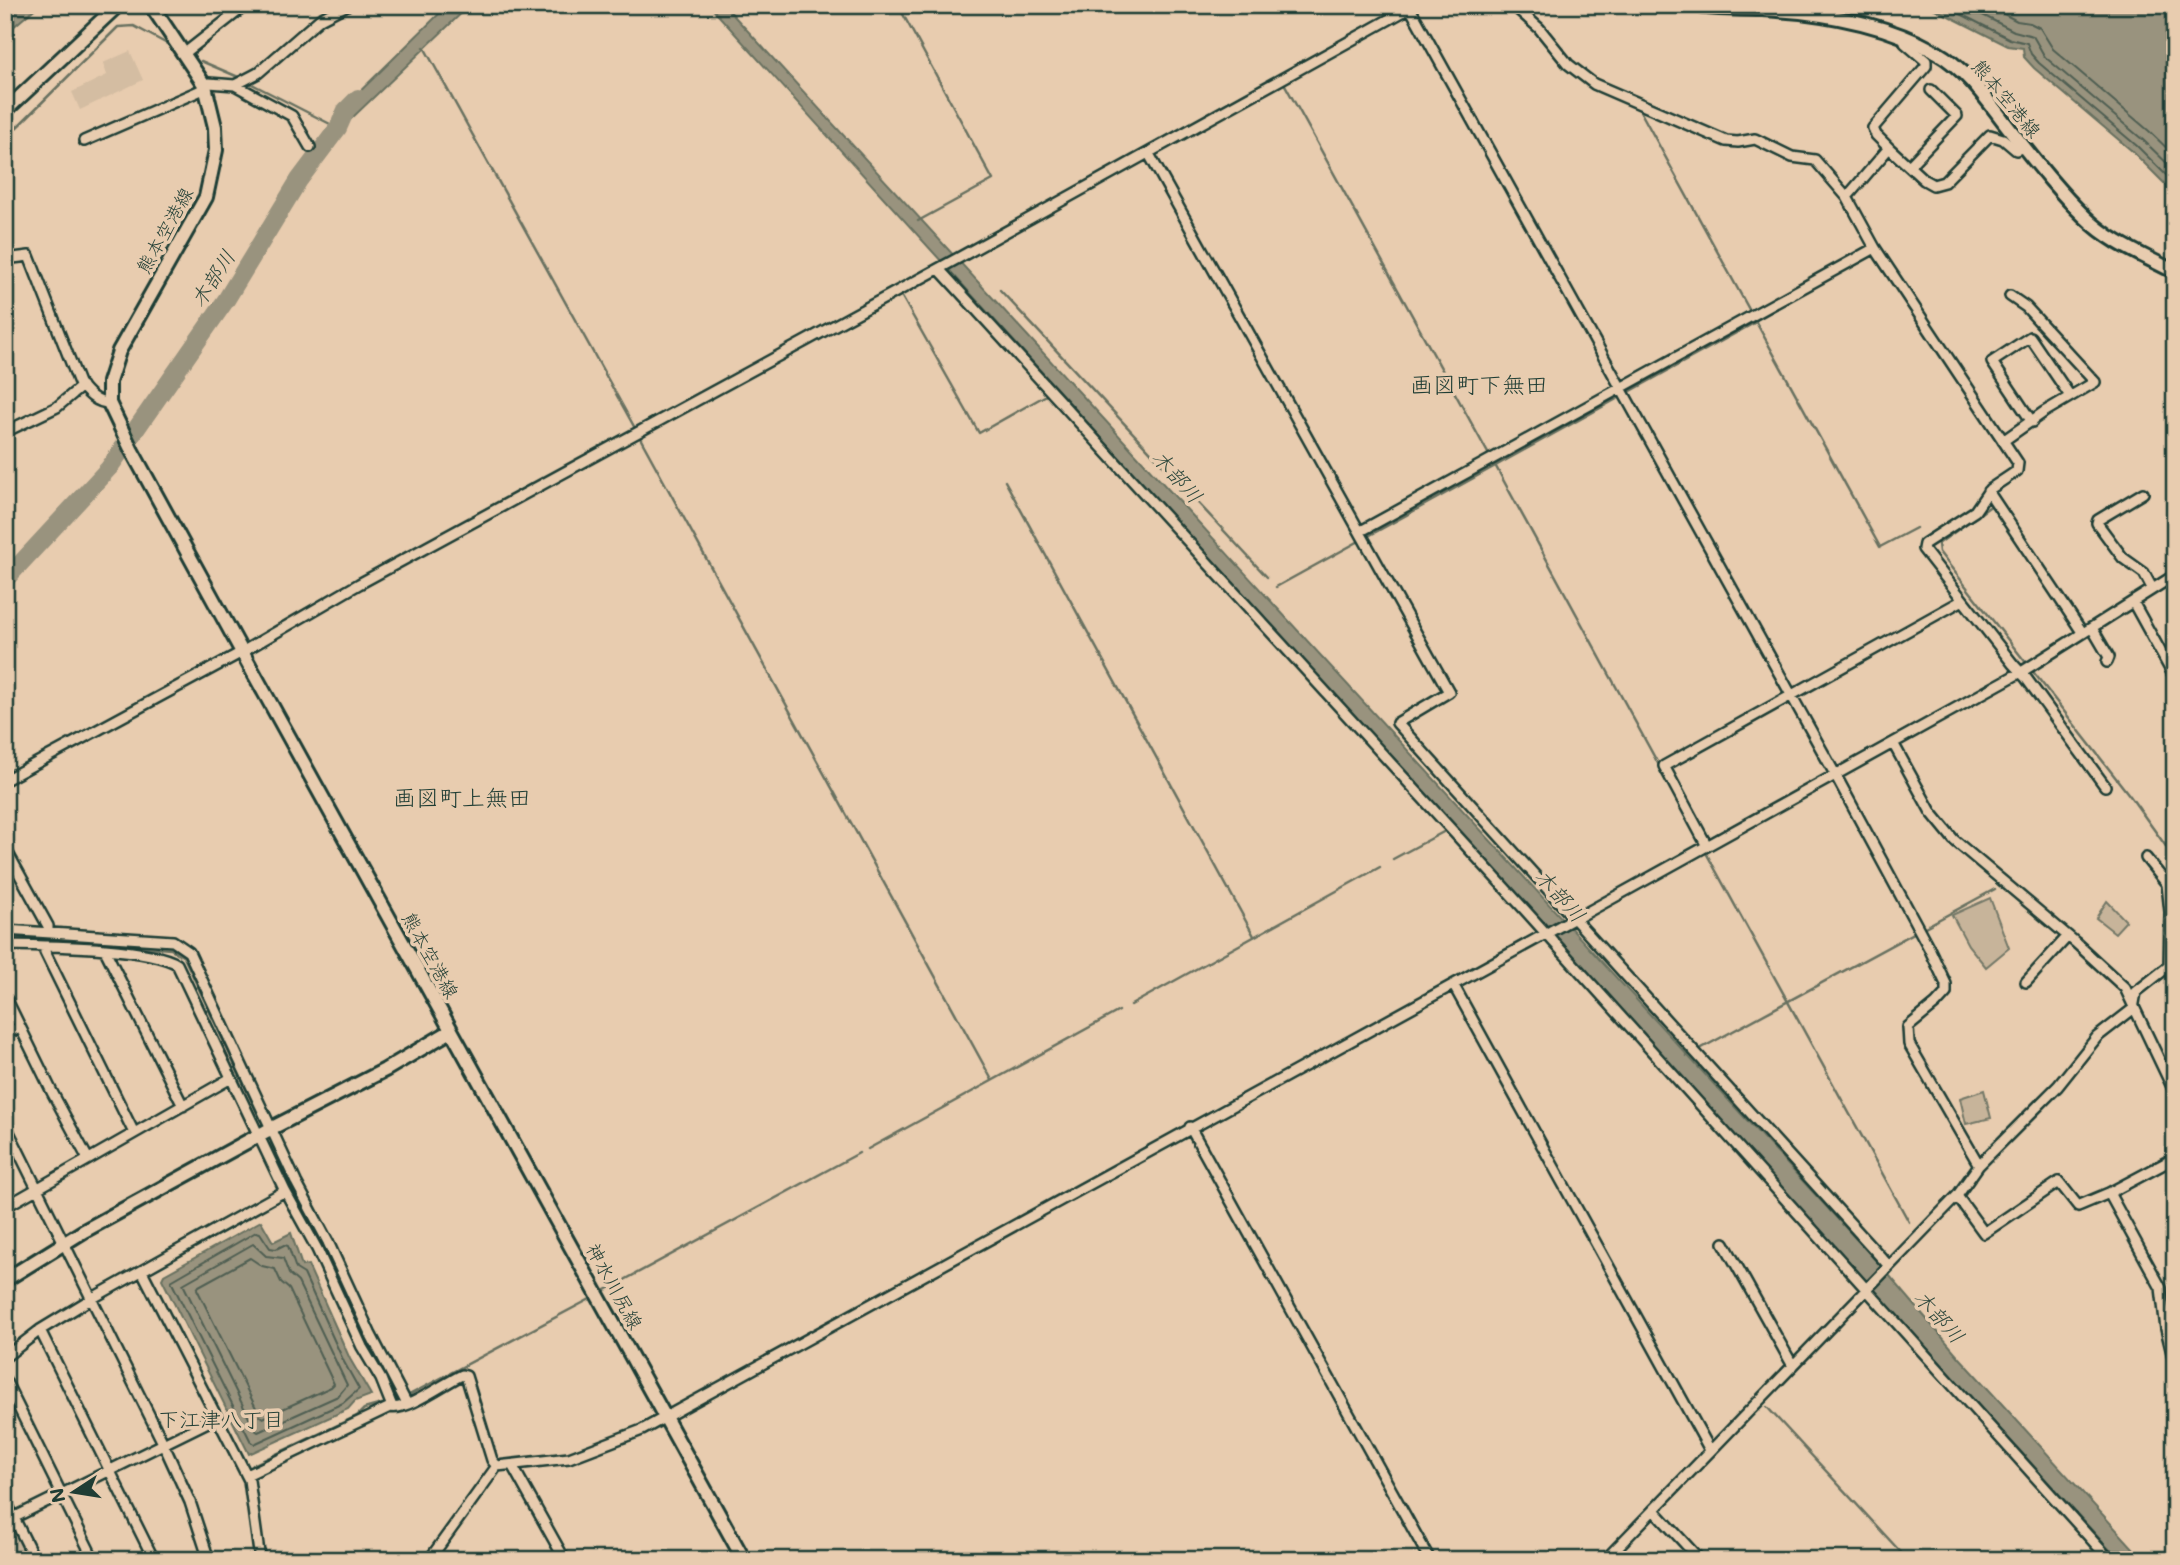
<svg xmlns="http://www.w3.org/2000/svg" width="2180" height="1565" viewBox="0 0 2180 1565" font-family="Mali,'Klee One',sans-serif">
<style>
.built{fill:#d4bda2}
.green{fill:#c7b49a;stroke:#737867;stroke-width:2}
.water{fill:#99937e;stroke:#687160;stroke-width:2}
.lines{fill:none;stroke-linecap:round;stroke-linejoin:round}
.shore{stroke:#505f52;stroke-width:2}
.stream{stroke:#687160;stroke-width:2.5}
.river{stroke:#99937e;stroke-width:18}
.minor-casing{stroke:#1f3d34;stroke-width:14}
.secondary-casing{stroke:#1f3d34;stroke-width:18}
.minor{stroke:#e8ccaf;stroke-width:9}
.secondary{stroke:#e8ccaf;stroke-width:12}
.labels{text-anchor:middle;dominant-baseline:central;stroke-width:7;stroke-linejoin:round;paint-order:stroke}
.street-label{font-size:19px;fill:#1f3d34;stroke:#e8ccaf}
.water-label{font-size:21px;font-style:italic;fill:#2b463b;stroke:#e8ccaf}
.neighbourhood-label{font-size:21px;fill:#1f3d34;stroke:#e8ccaf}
.quarter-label{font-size:23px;fill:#1f3d34;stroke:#e8ccaf}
</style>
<rect width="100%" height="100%" fill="#e8ccaf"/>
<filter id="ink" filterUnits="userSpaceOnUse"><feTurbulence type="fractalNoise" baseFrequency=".0143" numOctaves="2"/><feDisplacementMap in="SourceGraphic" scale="14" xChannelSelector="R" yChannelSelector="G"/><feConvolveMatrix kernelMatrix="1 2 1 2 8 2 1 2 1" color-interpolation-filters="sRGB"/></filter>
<g filter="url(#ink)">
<!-- built -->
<path class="built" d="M130 51 143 80 80 110 72 92 107 75 103 63Z"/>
<!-- green -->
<path class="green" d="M1990 898 2009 948 1986 967 1968 945 1952 915Z
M2107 901 2126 921 2115 933 2096 918Z
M1984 1090 1991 1118 1966 1124 1960 1098Z
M11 1526 13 1527 30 1560H5V1527Z"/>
<!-- water -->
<path class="water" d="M5 5H39L5 34Z
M448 5H470L351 119 340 111Z
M709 5H724L1889 1275 1960 1358 2144 1560H2119Z
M1927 5H2175V194L2132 151 2034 68 2024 57 2023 48 2008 46Z
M261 1221 273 1242 291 1233 302 1266 308 1265 350 1359 371 1395 355 1401 348 1409 249 1454 162 1279 164 1275Z"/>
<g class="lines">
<!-- shore -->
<path class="shore" d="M1943 5 2010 39 2027 43 2031 54 2039 63 2137 146 2175 184
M1963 5 2014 31 2033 36 2045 57 2143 140 2175 171
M1987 5 2017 21 2030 23 2040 28 2053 49 2149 131 2175 156
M256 1232 260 1233 270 1248 276 1249 284 1245 288 1246 296 1269 304 1274 344 1362 359 1389 343 1403 254 1444 251 1442 171 1281Z
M253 1244 266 1256 283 1258 289 1274 298 1282 347 1385 338 1396 258 1432 255 1430 183 1284Z
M250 1258 262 1266 275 1269 281 1282 289 1289 334 1384 331 1387 263 1418 260 1416 197 1289 199 1286Z"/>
<!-- stream -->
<path class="stream" d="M898 5 993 180 918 221
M424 47 636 430
M201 61 243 79
M248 82 338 128
M1284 83 1489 455
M1638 107 1751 313
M5 139 118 27 134 26 169 45
M1000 290 1267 577
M902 297 979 433 1050 393
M639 436 992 1080
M1495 465 1661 769
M1005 481 1254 936
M1992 505 1938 544 1939 552 2027 664
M1276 587 1756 322 1880 547 1916 528
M2031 669 2130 796 2175 859
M1704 849 1909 1222
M1393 859 1447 830
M5 937 171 949 184 957 261 1121
M1131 1005 1380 867
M1687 1056 1995 889
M270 1144 321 1240 366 1338 382 1366
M868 1149 1119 1011
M604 1291 859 1153
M393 1387 398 1400 394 1401
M409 1395 592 1298
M1767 1407 1908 1560
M253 1465 357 1416 364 1409 382 1404"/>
<!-- river -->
<path class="river" d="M5 580 109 468 226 300 299 180 338 128 346 110 358 98"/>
<defs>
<path id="minor" d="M1513 5 1539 28 1568 64 1594 84 1726 141 1738 142 1755 139 1792 157 1815 160 1847 197 1875 248 2018 463 2017 471 1990 489 1975 511 1924 544 1923 549 2013 664 2026 678 2105 786
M1410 8 1835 774 1929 948 1946 984V993L1936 1004 1908 1027 1909 1044 1979 1165
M185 53 246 5
M235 85 258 73 320 19 347 5
M84 141 199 91 209 83 235 85 292 116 310 147
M1889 148 1924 180 1933 185 1944 182 1990 135 2003 139 2016 150 2024 147
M1149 154 1449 692 1397 723 1889 1266
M1909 166 1957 116 1931 90
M1847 197 1889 148 1876 135 1873 128 1926 66V61L1905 43 1904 39
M5 259 29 256 79 383C87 393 96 403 109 403
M939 269 1524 909 2110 1560
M2032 422 1992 362 2030 337 2070 396
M5 432 57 407 82 386
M2003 441 2044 412 2095 382 2026 307 2010 296
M1988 491 2082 632
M2143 493 2098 520 2097 523 2123 558 2144 573 2152 588
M1361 531 1875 248
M2133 602 2175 678
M2092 628 2109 657 2107 662
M1893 743 1931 812 1954 840 2075 942 2125 988 2175 1093
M5 780 242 652 359 584 962 256 1415 5
M1707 846 1664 766 1963 600
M5 848 48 926V932
M2146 858 2167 884 2170 912
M5 930 173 941 189 952 296 1182 328 1242 370 1333 407 1404
M5 945C44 946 147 946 177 964L285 1191 317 1249 362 1347 381 1379 391 1404 390 1407
M45 946V952L134 1133
M105 950 183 1106
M2026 982 2068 936
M1454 986 1710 1450
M5 996 52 1092 88 1159
M5 1032 20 1028
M5 1124 163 1443 190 1502 209 1560
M1190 1127 1430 1560
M2109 1193 2161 1288 2166 1329 2175 1365
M1957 1196 1984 1233 2059 1182 2078 1206 2109 1193 2175 1158
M5 1207 231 1078
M1724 1243 1793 1366
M142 1271 249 1480 260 1560
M40 1330 154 1560
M5 1357 40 1330 91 1299 285 1191
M5 1380 94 1560
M512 1465 565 1560
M247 1475 390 1407C406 1412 446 1382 462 1375L466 1376 492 1460 497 1466
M5 1500 35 1560
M1655 1511 1700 1560
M5 1522 216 1418
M429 1560 497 1466 569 1458 642 1430 1571 920 1575 919 2023 671 2175 575
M1605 1560 1957 1196 1979 1165 2058 1086 2097 1037 2133 1009 2136 992 2169 966 2170 912 2175 909"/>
<path id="secondary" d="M151 5 205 86 215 127 216 150 206 197 119 351 109 382V403L132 451 242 652 744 1560
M1693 5C1716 10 1739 8 1762 9 1819 12 1885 23 1936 52 1968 70 1990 104 2012 132 2035 161 2058 191 2085 217 2111 243 2143 255 2175 272
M5 111 118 5
M5 1280 84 1231 272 1128 385 1070 451 1031"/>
</defs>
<!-- minor casing -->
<use href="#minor" class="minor-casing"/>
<!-- secondary casing -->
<use href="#secondary" class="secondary-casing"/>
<!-- minor -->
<use href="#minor" class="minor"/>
<!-- secondary -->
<use href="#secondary" class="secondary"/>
</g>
</g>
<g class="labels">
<!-- street labels -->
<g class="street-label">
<text transform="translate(2007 98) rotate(50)">熊本空港線</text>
<text transform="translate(164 230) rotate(-61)">熊本空港線</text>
<text transform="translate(431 955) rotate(61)">熊本空港線</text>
<text transform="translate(615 1286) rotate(61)">神水川尻線</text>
</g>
<!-- water labels -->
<g class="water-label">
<text transform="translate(212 278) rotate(-57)">木部川</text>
<text transform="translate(1178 476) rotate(48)">木部川</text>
<text transform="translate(1561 895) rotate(48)">木部川</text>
<text transform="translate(1940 1316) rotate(48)">木部川</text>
</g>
<!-- neighbourhood labels -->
<g class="neighbourhood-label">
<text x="221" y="1418">下江津八丁目</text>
</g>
<!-- quarter labels -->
<g class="quarter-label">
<text x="1479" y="384">画図町下無田</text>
<text x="462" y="797">画図町上無田</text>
</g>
</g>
<!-- margin -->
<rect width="2180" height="1565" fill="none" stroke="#e8ccaf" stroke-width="28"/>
<rect x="14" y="14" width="2152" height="1537" fill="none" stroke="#1f3d34" stroke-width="2.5" filter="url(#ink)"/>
<!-- north arrow -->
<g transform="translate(74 1492) rotate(258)" stroke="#e8ccaf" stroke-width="5" paint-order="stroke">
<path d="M0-5L12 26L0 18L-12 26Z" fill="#1f3d34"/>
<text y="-10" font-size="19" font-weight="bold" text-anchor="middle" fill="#1f3d34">N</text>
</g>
</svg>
